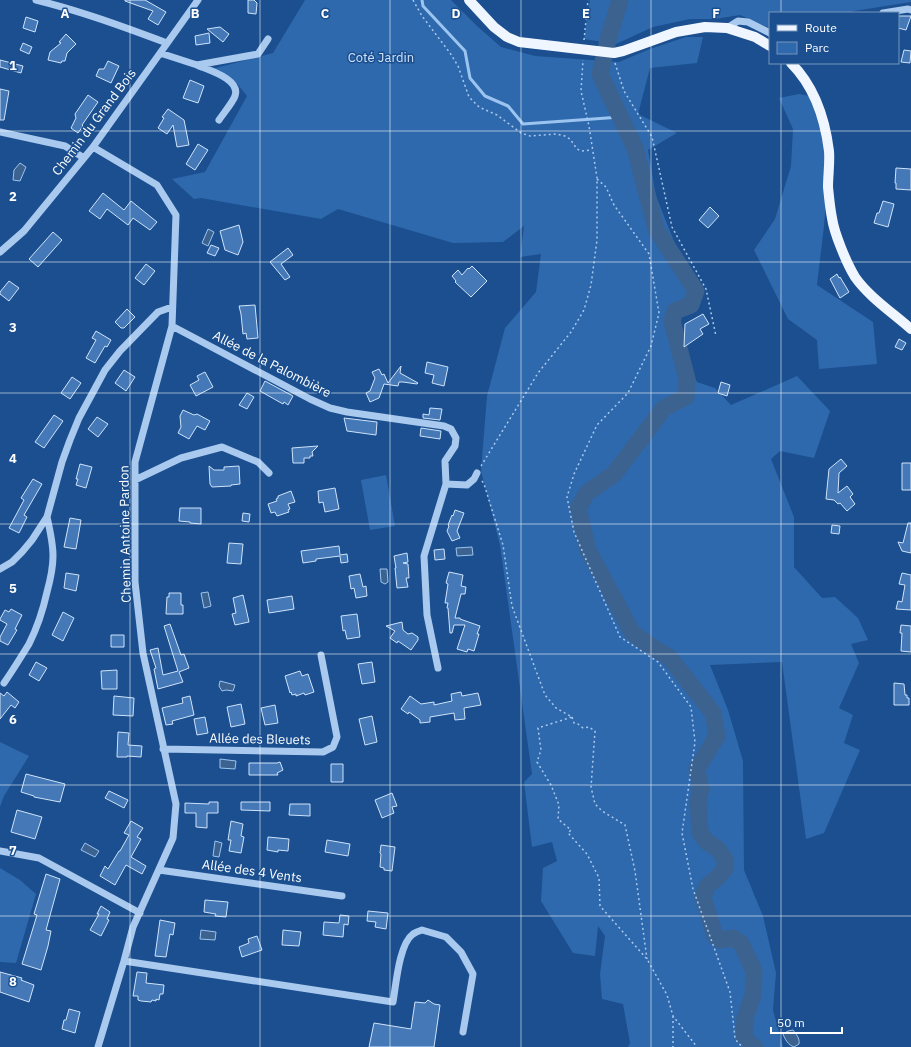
<svg xmlns="http://www.w3.org/2000/svg" width="911" height="1047" viewBox="0 0 911 1047" font-family="'IBM Plex Sans',sans-serif">
<style>
.green{fill:#2e69ad}
.water{fill:#3c6290;stroke:#9cc4f0}
.lines{fill:none;stroke-linecap:round;stroke-linejoin:round}
.stream{stroke:#9cc4f0;stroke-width:3}
.river{stroke:#3c6290;stroke-width:17}
.building{fill:#4478b7;stroke:#cfe3fa}
.path{stroke:#a9c9ee;stroke-width:1.5;stroke-dasharray:2 3;stroke-linecap:butt}
.minor{stroke:#a9c9ee;stroke-width:7}
.major{stroke:#f0f6ff;stroke-width:10}
.grid{fill:none;stroke:#fff;stroke-width:1;stroke-opacity:0.55}
.labels{text-anchor:middle;dominant-baseline:central;stroke-width:3;stroke-linejoin:round;paint-order:stroke}
.park-label{font-size:13px;fill:#cfe3fa;stroke:#1b4f8f}
.street-label{font-size:13px;fill:#fff;stroke:#1b4f8f}
.grid-label{font-size:13px;text-anchor:middle;font-weight:bold;fill:#fff;stroke:#1b4f8f;stroke-width:3;stroke-linejoin:round;paint-order:stroke}
</style>
<rect width="100%" height="100%" fill="#1b4f8f"/>
<!-- green -->
<path class="green" d="M305 0H451L477 26 501 47 535 56 619 62 650 49 686 37H703L697 63 650 68 638 114 677 133 648 150 656 196 685 269 696 291 679 310 671 324 697 382 715 388 731 405 797 376 830 411 814 458 780 451 771 459 794 517V567L822 598 835 597 858 618 868 640 851 644 859 663 839 708 853 715 844 743 860 750 824 833 806 839 782 662 710 665 728 710 743 761 744 870 763 916 776 973 773 1010 783 1047H628L630 1043 623 1004 602 999 600 974 605 936 598 926 595 956 573 953 541 901 543 868 557 861 552 842 532 847 524 782 532 774 500 545 481 471 487 396 505 328 536 292 541 254 520 257 524 226 503 242 453 243 338 209 321 219 201 198 194 199 172 179 205 172 247 96 235 81 212 69 273 53Z
M590 0H911V2L854 11 849 13H770V28L740 15 715 19H690L653 27 616 44 584 39Z
M799 94 815 97 829 165 824 226 817 285 873 322 877 364 819 369 817 340 788 319 754 250 775 219 791 166 793 129 779 98Z
M386 475 395 526 370 530 361 480Z
M0 742 29 756 4 796 0 807Z
M0 868 20 880 36 894 16 963 0 962Z"/>
<!-- water -->
<path class="water" d="M20 163 26 167 20 181 13 180 14 170Z
M208 229 214 232 208 246 202 243Z
M472 547 473 555 457 556 456 548Z
M380 569H387L388 582 385 584 381 582Z
M208 592 211 606 204 608 201 593Z
M220 681 235 685 233 691 226 690 222 691 219 686Z
M220 759 236 761 235 769 220 768Z
M215 841 222 843 219 857 213 856Z
M85 843 99 851 95 857 81 850Z
M201 930 216 932 215 940 200 939Z
M793 1030C796 1034 800 1038 799 1044L794 1047C788 1045 785 1039 783 1034L788 1031Z"/>
<g class="lines">
<!-- stream -->
<path class="stream" d="M422 0 423 6 465 51 470 78 485 96 508 106 523 124 621 117"/>
<!-- river -->
<path class="river" d="M620 0 608 40 600 74 635 148 656 229 696 291 691 305 675 311 672 321 687 379 686 397 664 408 614 474 587 493 578 508 588 550 632 632 646 643 670 658 713 713 717 736 697 769 701 789 698 801 700 833 707 842 718 849 725 859V869L716 879 707 886 703 897 715 936 720 940 733 938 741 943 754 971 753 995 745 1018 744 1036 750 1044 755 1047"/>
</g>
<!-- building -->
<path class="building" d="M125 0H145L166 12 158 25 148 19 153 11 125 1Z
M248 0H254L257 3 256 14 248 13Z
M898 16H911L906 30 898 28Z
M26 17 38 21 35 32 23 28Z
M220 27 229 34 223 42 207 29Z
M209 33 210 43 196 45 195 36Z
M66 34 76 44 67 53 65 61H62L61 63 48 60 50 52 61 43 59 42Z
M23 43 32 47 29 54 20 50Z
M904 50 911 51 910 63 901 62Z
M0 60 23 66 21 73 0 67Z
M108 61 119 66 111 83 96 76 99 69H104Z
M190 80 204 86 198 103 183 98Z
M0 89 9 91 4 120H0Z
M88 95 98 102 82 125 83 126 78 133 71 128 76 118 75 114Z
M168 109 184 120 189 145 177 147 173 125 167 134 158 128 164 118 162 117Z
M198 144 208 150 195 170 186 164Z
M896 168 911 169V190L896 189V183H895Z
M103 193 124 210 131 201 157 222 150 230 133 218 128 225 107 209 100 219 89 211Z
M883 201 894 204 888 227 874 223 877 213H879Z
M710 207 719 216 708 228 699 220Z
M239 225 243 242 238 255 225 250 220 231Z
M53 232 62 240 38 267 29 259Z
M211 245 219 248 215 256 207 253Z
M288 248 293 255 281 264 290 277 285 280 270 262Z
M146 264 155 271 144 285 135 278Z
M472 266 487 281 471 297 455 282 456 281 452 276 458 270 462 275 468 268 469 269Z
M837 274 839 278 840 277 849 292 840 298 830 279Z
M9 281 19 288 9 301 0 294V292Z
M255 305 258 338 247 339 246 333 243 334 241 314 239 306Z
M127 309 135 317 124 328H121L115 322Z
M703 314 709 324 700 329 703 334 684 347 685 324Z
M96 331 111 340 107 347 105 346 95 363 86 358 96 340 92 338Z
M899 339 906 343 902 350 895 347Z
M427 362 448 367 444 386 432 383 434 375 425 373Z
M401 366 400 373 418 383 417 384 403 382H399L398 386 384 384 379 398 370 402 366 393 370 391 375 378 372 372 379 369 382 375 384 374 388 383Z
M124 370 135 377 126 391 115 383Z
M205 372 213 387 196 396 190 385 199 380 197 376Z
M72 377 81 383 70 399 61 393Z
M265 381 293 396 288 405 284 402 283 404 260 391Z
M721 382 730 385 727 396 718 393Z
M247 393 254 397 247 409 239 405Z
M430 408 442 409 440 420 423 418V414L429 415Z
M183 410 194 415 197 414 210 421 205 430 197 426 189 439 178 433 181 427 180 416Z
M54 415 63 421 44 448 35 442Z
M97 417 108 424 98 437 88 429Z
M344 418 377 422 376 435 347 431Z
M421 428 441 431 440 439 420 436Z
M318 446 312 452 313 456H310V458H304V463H293L292 448Z
M841 459 847 466 839 473 838 493 847 486 853 494 850 497 855 504 847 511 840 503 838 504 834 500 826 499 829 469Z
M902 463H911V490H902Z
M80 464 92 467 86 488 76 485 78 479H76Z
M209 466 214 470H224V467L239 466 240 484 231 485V486L212 487 210 484Z
M33 479 42 484 24 515 27 517 19 533 9 528 24 500 21 498Z
M335 488 339 509 325 512 323 502 319 503 318 491Z
M291 491 295 502 288 504 290 509 288 510 289 512 277 516 275 512 271 513 268 504 277 501 276 499 278 498V496Z
M180 508H201V524L190 523V522L179 521Z
M455 510 464 513 457 531 460 538 452 541 447 531 449 526 448 525 452 515 453 516Z
M243 513 250 514 249 522 242 521Z
M70 518 81 520 76 549 64 547Z
M908 523H911V553L902 551 898 542 903 543Z
M832 525 840 526 839 534 831 533Z
M229 543 243 544 241 564 227 563Z
M339 546 340 555 347 554 348 562 341 563 340 556 316 559V561L303 563 301 551Z
M444 549 445 559 435 560 434 550Z
M407 553 408 562 403 563 408 564 409 578H406L408 587 397 588 395 568H396L394 556Z
M449 572 463 575 461 586 466 587 465 594H461L455 618H460V619L480 626 477 634H479L474 651 468 649 467 652 457 649 465 625H454L452 633H450L448 608H447L448 603H445L448 584 446 583Z
M66 573 79 575 76 591 64 588Z
M902 573 911 575V610L896 609 898 601 902 602 905 585 899 584Z
M360 574 363 587 366 586 367 596 356 598 354 588 351 589 349 576Z
M169 593H181V605H183V614H166L167 597H169Z
M243 595 249 622 235 625 232 614 236 613 233 598Z
M292 596 294 609 269 613 267 600Z
M11 609 22 615 15 629 17 630 8 645 0 641V637L7 624 0 620V619L5 610 9 612Z
M63 612 74 618 63 641 52 635Z
M357 614 360 637 347 639 345 630 343 631 341 616Z
M402 622 403 630 408 634 412 633 418 637V640L411 650 398 641 397 643 390 638 395 631 386 626Z
M170 624 181 655 184 654 189 668 179 672 183 682 158 689 154 669 156 668 150 650 158 648 163 675 178 671 164 626Z
M901 625 911 626V652L901 651 902 633H900Z
M111 635H124V647H111Z
M36 662 47 668 39 681 29 675Z
M372 662 375 682 362 684 358 664Z
M117 670V689H102L101 671Z
M300 671 302 676 308 674 314 692 305 695 304 693 296 696V694L292 695 291 692 290 693 285 676Z
M894 683 904 684 905 695H907V698H909V705H894Z
M7 692 19 702 15 708 11 705 0 719V693L4 696Z
M461 692 462 696 478 693 481 705 464 708 465 719 455 720 454 713 430 717V722L420 723V720L409 712 408 714 401 709 410 696 421 704 434 702V705L452 701 451 694Z
M114 696 134 698 133 716 113 715Z
M190 696 194 715 172 721 173 724 166 725 162 708 183 703 182 698Z
M241 704 245 724 231 727 227 707Z
M275 705 278 723 265 725 261 708Z
M372 716 377 742 365 745 359 719Z
M205 717 208 733 197 735 194 719Z
M118 732 129 733 128 745 142 746 141 757 127 756V757H117Z
M280 762 283 770 277 773 278 775H249V763H277Z
M331 764H343V782H331Z
M26 774 65 784 60 802 34 797V796L21 792Z
M109 791 128 800 124 808 105 798Z
M392 793 397 806 392 807 394 813 382 818 375 800Z
M209 802H218V813H207V828L196 827V813H185V803L209 804Z
M241 802H270V811L241 810Z
M290 804H310V816L289 815Z
M17 810 42 817 35 839 11 832Z
M131 821 143 828 137 837 141 839 131 857 146 866 142 874 126 865 115 885 100 876 105 866 108 869 119 851H120L129 835 124 833Z
M231 821 243 824 241 836 244 837 241 853 229 851 231 840H228Z
M268 837 289 839 288 851 278 850V852L267 850Z
M327 840 350 844 348 856 325 852Z
M381 845 395 847 392 871 384 870V868L380 867 381 854 380 853Z
M46 874 60 879 46 930 51 931 48 946 41 970 22 964 37 915 34 914Z
M205 900 228 902 226 917 215 916 216 914 204 912Z
M101 906 110 912 107 919 109 920 101 936 90 930 99 914H97Z
M368 911 388 913 386 929 375 927 376 922 367 921Z
M340 915 349 916 348 925 344 924 343 937 323 935 324 922 339 923Z
M160 920 175 923 173 935 170 934 166 957 155 956Z
M283 930 301 932 299 946 282 945Z
M257 936 262 950 242 957 239 947 249 943 248 939Z
M0 972 22 978 21 980 34 985 29 1002 0 992Z
M137 972 147 973 146 983 164 985 163 994H160L159 1000 156 999V1001L152 1000 151 1002 141 1001 138 1000V996H133Z
M428 1000 434 1004 440 1005 434 1047H369L374 1023 411 1029 415 1002 425 1003Z
M69 1009 80 1012 75 1033 62 1029 64 1020H66Z"/>
<g class="lines">
<!-- path -->
<path class="path" d="M413 0 422 16 450 53 458 66 469 97 479 107 497 115 521 133 530 136 556 134 565 136 570 139 577 149 581 151 592 150
M584 40 588 0
M615 63 624 91 652 137 672 227 706 289 716 336
M597 179 606 187 614 205 649 254 659 313 651 346 628 393 597 425 574 474 567 497 574 532 620 637 658 662 691 707 695 742 682 833 693 889 730 992 735 1038 738 1043 743 1047
M481 466 538 373 571 332 584 310 591 285 597 240V178L589 126 581 91 583 60
M482 481 484 484 503 545 512 606 545 695 556 708 572 717 538 728 541 750 537 762 551 785 559 805 558 819 571 830 568 833 587 854 599 878 600 906 647 959 667 995 673 1016 697 1047
M572 717 574 723 578 724 583 728 589 727 595 731 591 787 595 804 602 811 625 825 635 871 647 959
M673 1016V1047"/>
<!-- minor -->
<path class="minor" d="M36 0C81 11 124 27 167 43
M883 13 908 9 911 10
M727 28 738 21 748 22 770 33
M160 53 197 65 258 54 268 39
M197 65C208 70 241 79 235 96 233 102 223 114 219 120
M0 132 65 146 84 158
M93 147 157 185 176 215 172 326 135 462V582L143 653 176 804 173 838 133 927 124 961 98 1047
M0 252 24 231 93 147 198 0
M172 326 310 399 330 408 347 412 444 426 451 429 456 438 455 446 445 461 446 484 424 556 427 615 438 668
M135 480 181 458 222 447 258 462 269 473
M446 484 467 485 474 479 477 473
M0 569 12 562 22 552 32 540 47 517 62 462 70 440 79 418 105 370 120 351 158 312 172 307
M4 683C13 670 21 657 29 644 37 628 43 610 47 592 50 581 53 568 53 556 53 543 50 530 47 517
M163 749 323 752 333 747 337 737 321 655
M0 851 39 858 140 913
M159 870 342 896
M124 961 393 1002C396 985 399 944 413 934 416 932 419 931 422 930L446 937 461 952 473 974 463 1032"/>
<!-- major -->
<path class="major" d="M469 0 494 27 507 37 519 42 614 53 623 51 676 32 705 27 727 28 755 37 770 46
M791 63C814 86 825 119 829 151 830 163 828 175 828 187 829 197 830 208 832 218 834 233 847 264 855 277 869 297 893 313 911 329"/>
</g>
<!-- grid -->
<path class="grid" d="M130 0V1047M260 0V1047M390 0V1047M521 0V1047M651 0V1047M781 0V13M781 63V1047M0 131H911M0 262H911M0 393H911M0 524H911M0 654H911M0 785H911M0 916H911"/>
<g class="labels">
<!-- park labels -->
<g class="park-label">
<text x="381" y="57">Coté Jardin</text>
</g>
<!-- street labels -->
<g class="street-label">
<text transform="translate(94 122) rotate(-53)">Chemin du Grand Bois</text>
<text transform="translate(272 364) rotate(27)">Allée de la Palombière</text>
<text transform="translate(125 534) rotate(-91)">Chemin Antoine Pardon</text>
<text transform="translate(260 739) rotate(1)">Allée des Bleuets</text>
<text transform="translate(252 871) rotate(8)">Allée des 4 Vents</text>
</g>
</g>
<g class="grid-label">
<text x="65" y="18">A</text>
<text x="195" y="18">B</text>
<text x="325" y="18">C</text>
<text x="456" y="18">D</text>
<text x="586" y="18">E</text>
<text x="716" y="18">F</text>
<text x="13" y="70">1</text>
<text x="13" y="201">2</text>
<text x="13" y="332">3</text>
<text x="13" y="463">4</text>
<text x="13" y="593">5</text>
<text x="13" y="724">6</text>
<text x="13" y="855">7</text>
<text x="13" y="986">8</text>
</g>
<!-- legend -->
<rect x="769" y="12" width="130" height="52" fill="#1b4f8f" stroke="#7695bc"/>
<rect x="777" y="25" width="20" height="6" fill="#f0f6ff" stroke="#7695bc"/>
<text x="805" y="32" font-size="12" fill="#ffffff">Route</text>
<rect x="777" y="42" width="20" height="12" fill="#2e69ad" stroke="#7695bc"/>
<text x="805" y="52" font-size="12" fill="#ffffff">Parc</text>
<!-- scale -->
<path d="M771 1027v6h71v-6" fill="none" stroke="#ffffff" stroke-width="2"/>
<text x="777" y="1027" font-size="12" fill="#ffffff" stroke="#1b4f8f" stroke-width="3" paint-order="stroke">50 m</text>
</svg>
